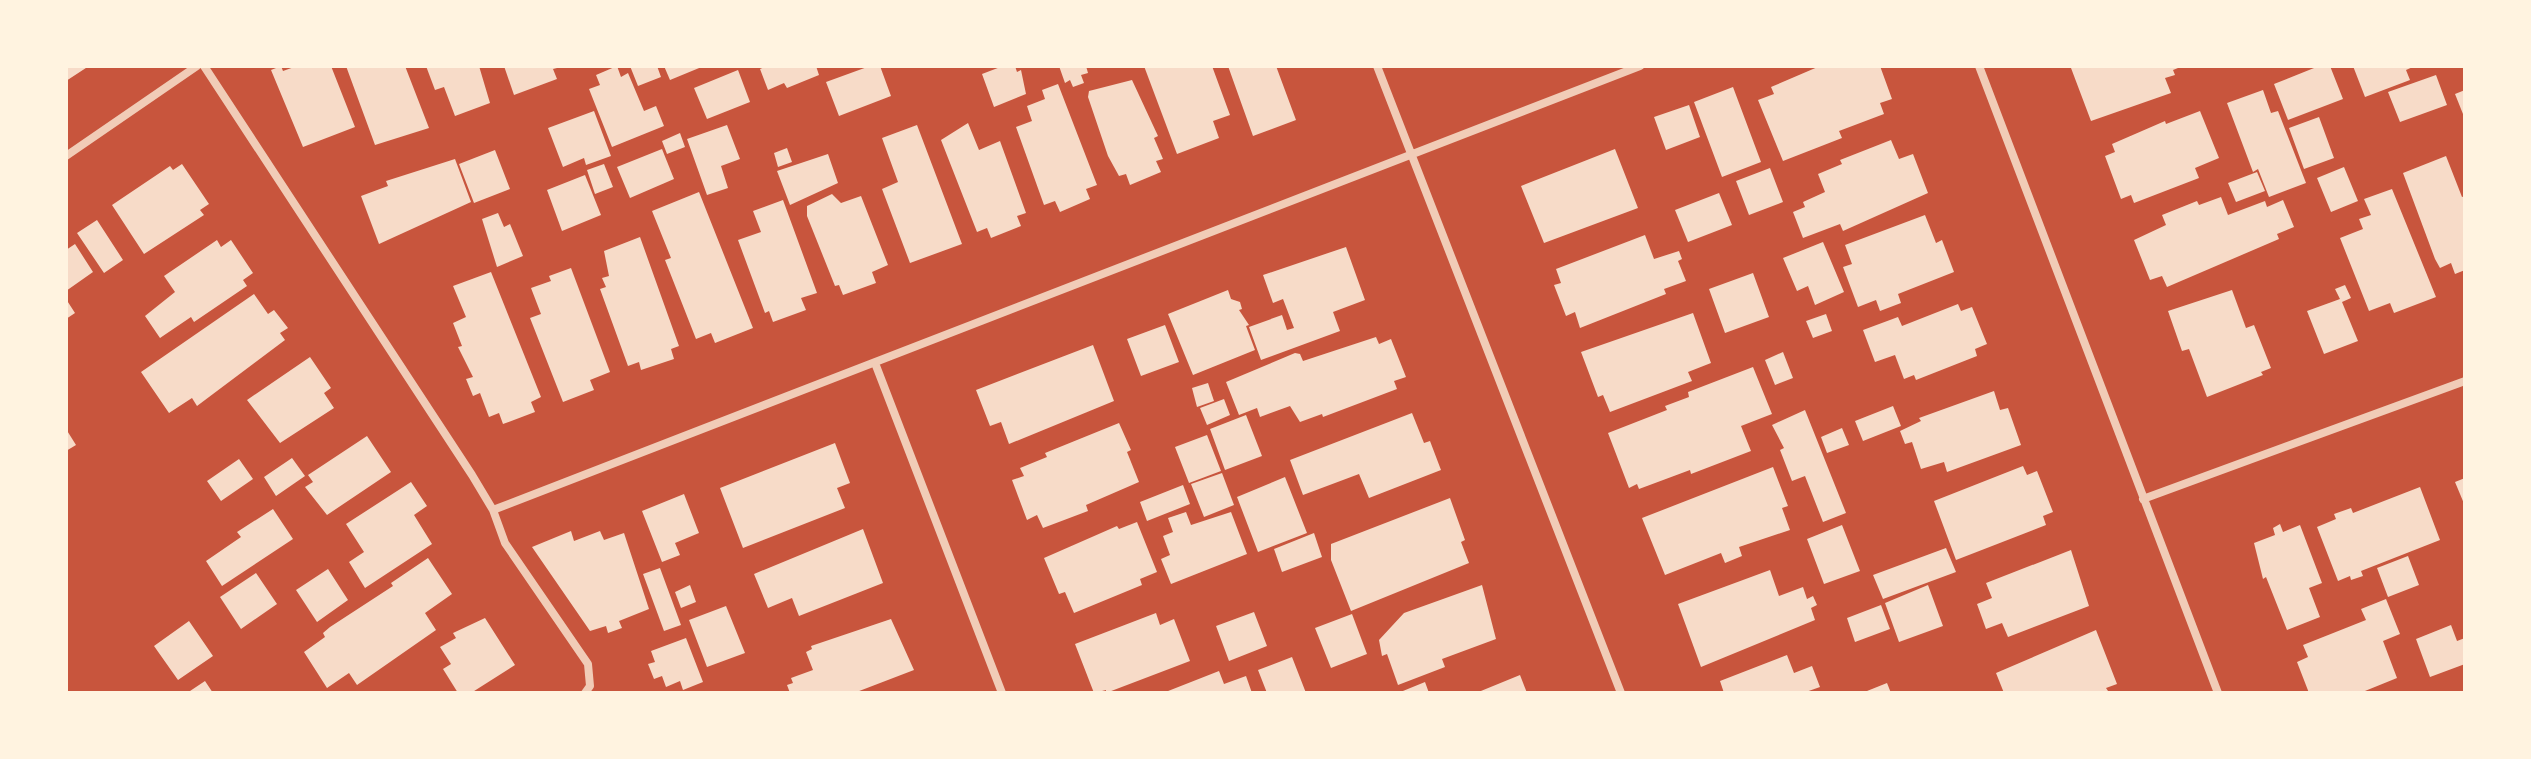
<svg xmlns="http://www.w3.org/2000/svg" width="2531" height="759" viewBox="0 0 2531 759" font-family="'Archivo Narrow',sans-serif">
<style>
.building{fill:#f7dbc8}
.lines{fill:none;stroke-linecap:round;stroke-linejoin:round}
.minor{stroke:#f1ccb7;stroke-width:8}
</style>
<rect width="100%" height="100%" fill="#c8553d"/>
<!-- building -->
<path class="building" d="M66 66H89L66 81Z
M281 66 283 71 297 66H331L355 127 303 147 271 70Z
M346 66H405L429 128 375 145Z
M426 66H479L490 103 455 116 444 87 435 90Z
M504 66H561V67L553 69 557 79 514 95Z
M617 66 621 77 628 73 644 111 656 106 664 126 612 147 589 89 600 85 596 75Z
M630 66H657L661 77 638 86Z
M664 66H704L670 80Z
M767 66H816L819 75 787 88 784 83 768 90 760 69Z
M870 66H880L891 96 839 116 826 82Z
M1003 66H1015L1017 72 1021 70 1026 94 994 107 982 74Z
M1059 66H1086L1088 73 1081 75 1084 83 1073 87 1070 80 1065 83Z
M1144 66H1212L1230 115 1213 121 1219 138 1177 154Z
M1228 66H1276L1296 120 1253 136Z
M1820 66H1880L1892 99 1880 103 1884 114 1839 131 1842 138 1783 161 1758 100 1774 94 1771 87Z
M2077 66H2183L2173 70 2175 75 2165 78 2171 93 2091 121 2071 68Z
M2319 66H2330L2343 99 2288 120 2274 84Z
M2353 66H2415L2406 70 2410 80 2365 97Z
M738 70 750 102 707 119 694 88Z
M2436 75 2447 105 2400 122 2388 92Z
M1132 80 1158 136 1154 138 1163 159 1156 161 1161 172 1130 185 1126 174 1119 176 1108 156 1088 97 1089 91Z
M1058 84 1097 185 1086 189 1090 199 1060 212 1055 201 1044 205 1016 127 1032 121 1027 106 1045 99 1042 90Z
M1733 87 1761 162 1722 177 1694 102Z
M2263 90 2271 113 2278 111 2306 183 2269 197 2258 169 2253 172 2227 103Z
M2465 90V119L2455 94Z
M1689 105 1700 137 1666 150 1654 117Z
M594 111 611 156 586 165 584 158 563 167 548 128Z
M2200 111 2219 158 2195 168 2199 178 2134 203 2131 195 2121 199 2105 156 2115 152 2112 144 2165 121 2166 124Z
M2319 117 2334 158 2304 169 2289 128Z
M968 123 979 150 1000 141 1026 213 1017 216 1021 226 991 238 987 228 977 232 941 140Z
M727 125 740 159 721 166 728 188 707 195 687 139Z
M917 125 962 244 910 263 882 189 898 182 882 138Z
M680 133 685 147 667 154 662 141Z
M1891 140 1899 159 1913 154 1928 193 1843 231 1840 224 1803 238 1793 212 1805 207 1803 202 1825 192 1818 174 1842 164 1840 160Z
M787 148 792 162 778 167 774 153Z
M662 149 674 179 630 198 617 167Z
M1615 149 1638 208 1544 243 1521 186Z
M495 150 510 189 474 203 459 164Z
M828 154 838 183 790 205 777 171Z
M2446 156 2462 197 2465 196V270L2455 274 2451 263 2440 268 2435 259 2403 173Z
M455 159 471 202 379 244 361 196 388 186 386 181Z
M182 164 209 204 200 210 204 215 144 254 112 205 170 166 173 170Z
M604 164 613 187 595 194 587 170Z
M2344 167 2358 201 2331 212 2317 178Z
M1770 168 1783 202 1749 215 1736 181Z
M2257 172 2265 191 2236 202 2228 183Z
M585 175 601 215 562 231 547 190Z
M2392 189 2436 297 2394 313 2390 303 2369 311 2340 238 2363 229 2359 219 2371 215 2364 199Z
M699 192 753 328 715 343 711 333 696 339 665 260 671 258 652 211Z
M1719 193 1732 225 1688 242 1675 210Z
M832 194 841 203 861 196 888 265 872 272 876 283 843 295 839 285 835 286 807 216V206Z
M2221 197 2228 215 2265 201 2267 207 2283 200 2294 227 2277 234 2279 239 2167 287 2162 276 2150 280 2134 240 2166 225 2162 215 2197 201 2199 205Z
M783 200 817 293 801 298 806 310 773 322 769 311 765 313 738 240 761 232 753 211Z
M498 213 504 227 510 224 523 256 497 267 482 219Z
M1925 215 1936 243 1942 240 1954 272 1898 294 1901 303 1880 311 1876 300 1858 307 1843 267 1852 264 1845 245Z
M97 220 123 260 104 273 77 233Z
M1645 235 1654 259 1679 251 1682 259 1678 261 1686 281 1664 289 1666 294 1580 328 1575 312 1566 316 1554 285 1561 283 1556 269Z
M640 237 679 346 671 349 674 359 641 370 639 362 628 366 600 289 606 287 602 278 609 276 604 251Z
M217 240 221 247 231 240 253 273 243 280 247 286 194 322 191 317 160 338 145 316 175 292 164 276Z
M1823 242 1844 292 1815 305 1808 286 1797 291 1783 258Z
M75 244 93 272 66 291V250Z
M1346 247 1365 300 1333 312 1340 331 1261 360 1249 327 1282 315 1287 330 1294 328 1283 299 1273 303 1263 275Z
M571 268 610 372 590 380 594 390 563 402 530 318 541 314 531 288 551 281 549 276Z
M491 272 541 397 531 402 535 412 503 424 499 413 489 417 480 393 473 396 466 379 473 377 458 347 462 346 453 323 466 317 453 286Z
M1753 273 1769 317 1725 333 1709 289Z
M2345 285 2351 298 2342 302 2358 341 2324 354 2307 311 2340 299 2335 289Z
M1228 290 1231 299 1240 302 1242 309 1239 310 1249 325 1246 326 1255 350 1193 375 1168 314Z
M2232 290 2246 328 2254 325 2271 368 2261 372 2263 375 2207 397 2189 349 2182 351 2168 311Z
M254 294 268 314 274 310 288 328 280 333 285 340 197 406 192 398 169 413 141 372Z
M66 299 75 313 66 319Z
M1958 304 1961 311 1972 307 1987 344 1975 349 1977 356 1916 380 1914 375 1904 379 1895 355 1875 362 1863 330 1898 317 1902 326Z
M1693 313 1711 363 1688 372 1692 381 1610 412 1603 395 1598 397 1581 352Z
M1826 314 1832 331 1813 338 1806 321Z
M1165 325 1179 362 1141 376 1127 339Z
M1376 337 1379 344 1391 339 1406 377 1394 381 1397 389 1323 417 1322 414 1300 422 1290 406 1260 417 1257 408 1239 415 1226 382 1295 353 1300 354 1303 361Z
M1093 345 1114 401 1009 444 1001 422 990 426 976 390Z
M1783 352 1793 378 1775 385 1765 360Z
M310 357 331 388 324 393 334 408 280 443 247 400Z
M1753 367 1772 414 1741 426 1751 451 1691 474 1690 470 1639 489 1637 484 1629 488 1608 433 1667 410 1665 406 1689 397 1688 392Z
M1208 383 1214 401 1197 407 1192 388Z
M1994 391 2000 410 2008 408 2021 445 1947 472 1944 462 1921 469 1912 442 1905 444 1900 431 1921 421 1919 418Z
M1224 399 1230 415 1207 425 1200 408Z
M1893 406 1901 426 1863 441 1855 421Z
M1805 410 1846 513 1823 522 1805 476 1792 481 1780 450 1784 448 1772 425Z
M1412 413 1424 443 1430 441 1441 470 1369 498 1359 474 1303 495 1290 460Z
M1246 415 1262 456 1225 470 1210 429Z
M1119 423 1131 450 1127 452 1139 482 1086 505 1088 511 1043 528 1037 515 1027 520 1012 480 1024 476 1020 468 1047 457 1045 453Z
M1842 428 1849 445 1827 453 1821 437Z
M66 429 76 445 66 451Z
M1207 435 1221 471 1189 483 1175 447Z
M367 436 391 472 327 515 305 487 313 482 308 475Z
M835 443 850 483 837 488 845 508 743 548 720 488Z
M292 458 305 476 276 496 264 477Z
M239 459 253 479 221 501 207 481Z
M2023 466 2027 475 2037 471 2053 512 2043 516 2046 525 1956 560 1934 501Z
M1773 467 1788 506 1782 508 1790 530 1739 547 1742 556 1725 563 1721 553 1665 575 1642 518Z
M1222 473 1234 505 1204 517 1191 484Z
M1285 477 1307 533 1258 552 1237 497Z
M2465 478V506L2455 482Z
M411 482 427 506 414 515 432 544 365 588 349 562 364 552 346 524Z
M1183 485 1190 504 1147 521 1140 502Z
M2420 487 2440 540 2361 571 2363 576 2351 580 2350 576 2338 581 2317 527 2336 519 2334 514 2351 508 2353 513Z
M684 494 699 533 675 543 680 555 662 562 642 511Z
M1450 498 1465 540 1461 542 1469 563 1351 611 1331 560V544Z
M273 509 293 539 222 586 206 561 241 537 237 532Z
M1186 512 1191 525 1231 512 1247 554 1171 584 1161 559 1170 555 1163 536 1173 532 1168 518Z
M1137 522 1157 572 1140 579 1142 585 1074 613 1065 592 1059 594 1044 558 1117 526 1119 529Z
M2280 524 2283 532 2300 525 2322 583 2309 588 2320 617 2287 630 2266 577 2263 579 2254 543 2275 535 2273 528Z
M1842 525 1860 571 1824 584 1807 539Z
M863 529 883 583 799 616 792 598 768 608 754 574Z
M571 531 574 541 600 531 604 540 624 533 649 609 619 621 622 628 608 633 606 626 590 631 532 547Z
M1314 533 1322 557 1282 572 1274 549Z
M1946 548 1956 572 1883 599 1873 575Z
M2071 550 2089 606 2008 637 2002 623 1986 629 1977 604 1992 598 1986 583Z
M2408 556 2419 585 2388 597 2377 568Z
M428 558 452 594 425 613 436 630 357 685 349 673 327 688 304 652 325 637 323 633 330 627 393 586 391 583Z
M660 568 681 625 664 631 643 574Z
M328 569 348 600 317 622 296 590Z
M1770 570 1779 596 1803 587 1807 599 1813 596 1817 605 1811 608 1815 620 1701 667 1678 604Z
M256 573 277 604 241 629 220 597Z
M690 585 696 602 681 608 675 592Z
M1482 585 1496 639 1442 659 1445 667 1398 685 1387 654 1382 656 1379 640 1404 613Z
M1928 585 1943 626 1899 642 1885 603Z
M2386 599 2400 634 2383 641 2397 678 2360 693H2309L2297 662 2308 657 2303 645 2366 620 2361 609Z
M1881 605 1890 629 1855 642 1847 618Z
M726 606 745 653 707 667 689 620Z
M1254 612 1267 646 1229 661 1216 626Z
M1156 613 1160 625 1174 619 1190 661 1106 693V690L1094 693 1075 644Z
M1352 614 1367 654 1331 668 1315 628Z
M485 618 515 665 471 693H458L443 669 451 664 440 647 456 638 453 633Z
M891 619 914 670 854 693H790L787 685 793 683 791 678 813 670 806 652 812 649 811 646Z
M189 621 213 656 178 680 154 646Z
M2451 625 2457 641 2465 638V664L2430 677 2416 639Z
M2096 630 2117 684 2106 688 2108 691 2004 693 1996 673Z
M686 638 703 682 683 690 680 681 666 687 662 676 654 679 648 664 655 662 651 651Z
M1787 655 1794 673 1812 666 1820 687 1803 693H1724L1720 681Z
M1292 657 1306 693H1267L1258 670Z
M1219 671 1224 684 1246 676 1252 693H1163Z
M1520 675 1527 693H1476Z
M205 681 213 693H187Z
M1425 682 1429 693H1398Z
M1887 683 1891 693H1862Z"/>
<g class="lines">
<!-- minor -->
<path class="minor" d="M204 66 472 475 493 510 505 543 588 664 590 686 585 693
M1377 66 1621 693
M1979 66 2218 693
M66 156 197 66
M875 363 1002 693
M2143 499 2465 381
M493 510 1640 66"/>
</g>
<!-- border -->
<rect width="2531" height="759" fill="none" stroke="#fff3e0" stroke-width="136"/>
</svg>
